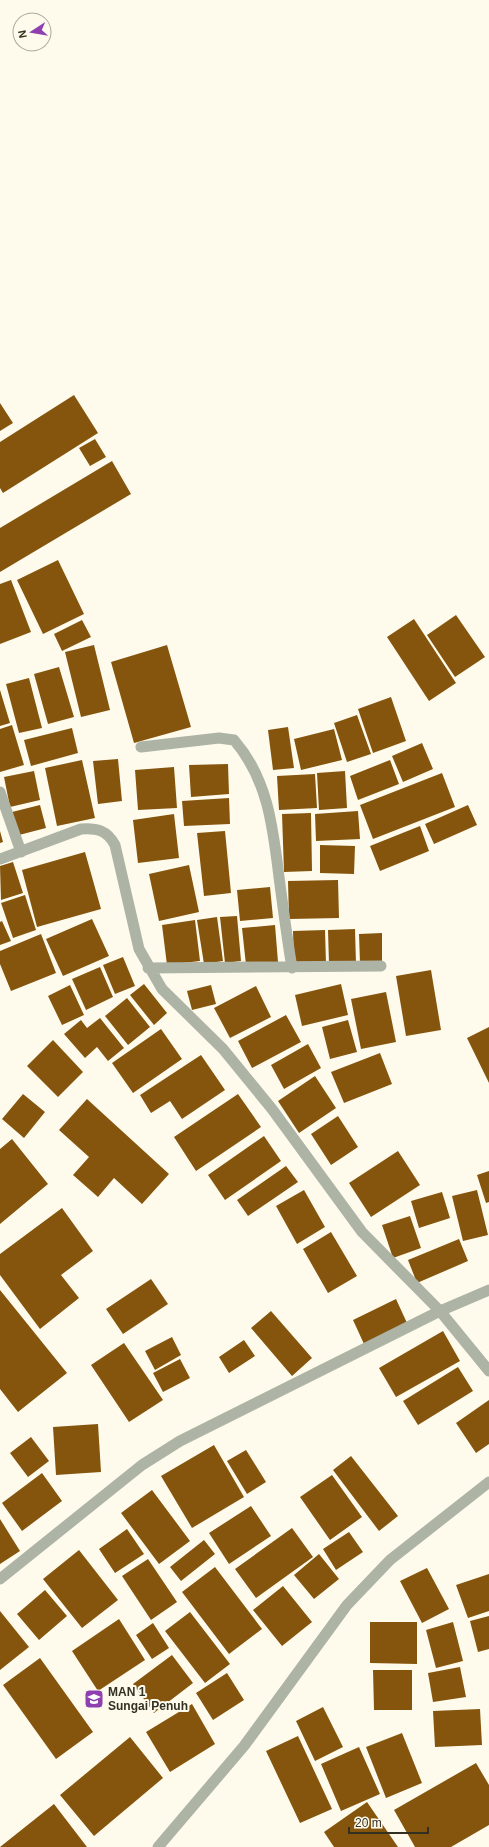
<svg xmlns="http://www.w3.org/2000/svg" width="489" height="1847" viewBox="0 0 489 1847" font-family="Helvetica,sans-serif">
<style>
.building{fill:#85550d}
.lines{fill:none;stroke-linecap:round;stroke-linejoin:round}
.minor{stroke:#adb3a5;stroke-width:11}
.tertiary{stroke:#adb3a5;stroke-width:11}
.labels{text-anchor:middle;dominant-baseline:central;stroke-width:4;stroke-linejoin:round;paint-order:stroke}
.poi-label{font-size:12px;font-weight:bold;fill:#333022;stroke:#fefbec;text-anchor:start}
</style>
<rect width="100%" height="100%" fill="#fefbec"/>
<!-- building -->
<path class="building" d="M74 395 98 433 3 493 0 488V442Z
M0 403 13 423 0 431Z
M95 439 106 457 90 466 79 448Z
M112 461 131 494 0 572V528Z
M58 560 84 614 43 634 17 580Z
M11 580 31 632 0 644V584Z
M456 615 485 657 455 677 427 635Z
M414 619 456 683 429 701 387 637Z
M82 620 91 637 62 651 54 634Z
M94 645 110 710 81 717 65 652Z
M167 645 191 727 134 743 111 662Z
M59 667 74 717 48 724 34 674Z
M29 678 42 728 19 733 6 684Z
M0 690 10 723 0 726Z
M391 697 406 741 373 753 358 709Z
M357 715 371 754 347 762 334 723Z
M12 725 24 765 0 772V729Z
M288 727 294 768 273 770 268 730Z
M72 728 78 753 31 766 24 740Z
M334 729 342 760 301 770 294 739Z
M422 743 433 769 403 782 392 756Z
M118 759 122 801 98 804 93 761Z
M82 760 95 818 57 826 45 768Z
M390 760 399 784 358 800 350 776Z
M228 764 229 794 191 797 189 765Z
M174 767 177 808 138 810 135 770Z
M34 771 40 800 10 807 4 777Z
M345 771 347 808 319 810 317 773Z
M442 773 455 807 373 839 360 805Z
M315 774 317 808 279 810 277 776Z
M229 798 230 824 184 826 182 801Z
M40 805 46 828 19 835 12 812Z
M468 805 477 825 434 844 425 824Z
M358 811 360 839 316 841 315 814Z
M311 813 312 871 284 872 282 814Z
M174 814 179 858 138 863 133 820Z
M420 826 429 851 380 871 370 846Z
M0 831 3 842 0 843Z
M225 831 231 893 204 896 197 833Z
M320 845 355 846 354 874 320 873Z
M85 852 101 909 37 927 22 870Z
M13 862 23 893 1 900 0 866Z
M189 865 199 912 159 921 149 874Z
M338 880 339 918 289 919 288 881Z
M270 887 273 918 240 921 237 890Z
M25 895 36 930 13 938 1 903Z
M237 916 241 961 225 963 220 917Z
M217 917 223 961 204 964 197 920Z
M92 919 109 956 63 976 46 939Z
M195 920 200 961 167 965 162 925Z
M2 921 11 941 0 945V922Z
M275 925 278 962 246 965 242 928Z
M355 929 356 964H329L328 930Z
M325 930 326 964 294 965 293 931Z
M382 933V962L360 963 359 934Z
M41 934 56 973 11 991 0 964V951Z
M123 957 135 986 115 994 103 965Z
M100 967 113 997 86 1010 72 979Z
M431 970 441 1030 406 1036 396 976Z
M144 984 167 1013 154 1025 130 995Z
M341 984 348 1015 302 1026 295 995Z
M70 985 84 1015 62 1025 48 996Z
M211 985 216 1004 192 1010 187 991Z
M256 986 271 1017 230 1038 214 1008Z
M386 992 396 1042 361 1049 351 999Z
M127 998 150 1027 128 1045 105 1016Z
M286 1015 301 1042 252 1068 238 1041Z
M100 1018 124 1048 108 1061 97 1047 85 1058 64 1034 81 1020 87 1028Z
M348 1020 357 1052 330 1059 322 1027Z
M489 1027V1083L467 1038Z
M161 1029 182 1059 133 1093 112 1063Z
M53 1040 83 1072 58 1097 27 1066Z
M308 1044 321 1068 284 1089 271 1065Z
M380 1053 392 1084 344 1103 331 1072Z
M201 1055 225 1090 182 1119 170 1101 151 1113 140 1095Z
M315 1076 336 1108 299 1133 278 1101Z
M23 1094 45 1112 24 1138 2 1119Z
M238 1094 261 1127 196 1171 174 1137Z
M87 1099 169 1174 142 1204 114 1178 98 1197 73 1175 89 1157 59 1130Z
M338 1116 358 1147 331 1165 311 1134Z
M264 1136 281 1161 225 1200 208 1175Z
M12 1139 48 1184 0 1224V1149Z
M398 1151 420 1185 371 1217 349 1183Z
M286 1166 298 1182 248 1216 237 1200Z
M489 1171V1202L486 1203 477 1175Z
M304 1190 325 1227 297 1244 276 1206Z
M477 1190 488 1235 463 1241 452 1196Z
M442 1192 450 1218 419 1228 411 1201Z
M62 1208 93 1251 61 1275 79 1298 40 1329 0 1275V1254Z
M410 1216 421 1248 393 1258 382 1225Z
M331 1232 357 1276 328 1293 303 1249Z
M459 1239 468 1261 417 1283 408 1260Z
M151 1279 168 1304 123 1334 106 1309Z
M0 1290 67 1373 18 1412 0 1389Z
M396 1299 407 1323 364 1344 353 1320Z
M271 1311 312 1358 292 1376 251 1328Z
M443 1331 460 1361 396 1397 379 1368Z
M172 1337 181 1355 155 1370 145 1351Z
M244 1340 255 1356 229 1373 219 1357Z
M124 1343 163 1400 129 1422 91 1365Z
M180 1359 190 1378 163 1392 153 1373Z
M458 1367 473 1391 418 1425 403 1401Z
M489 1400V1444L476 1453 456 1423Z
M98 1424 101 1472 56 1475 53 1427Z
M31 1437 49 1461 28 1477 10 1453Z
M214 1445 244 1497 192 1528 161 1476Z
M246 1450 266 1482 247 1494 227 1461Z
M351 1456 398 1516 379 1531 333 1470Z
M42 1473 62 1501 22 1531 2 1503Z
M332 1475 362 1517 330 1540 300 1497Z
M152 1490 190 1541 159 1564 121 1513Z
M251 1506 271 1536 229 1564 209 1533Z
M0 1519 20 1551 0 1564Z
M292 1528 313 1557 256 1598 235 1569Z
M127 1529 144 1554 115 1573 99 1549Z
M349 1532 363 1552 336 1570 323 1549Z
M204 1540 215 1554 181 1581 170 1567Z
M79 1550 118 1600 82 1628 43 1579Z
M319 1554 339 1579 314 1599 294 1575Z
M148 1559 177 1602 151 1620 122 1576Z
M215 1567 262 1629 229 1654 182 1592Z
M427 1568 449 1609 422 1623 400 1581Z
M489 1574V1611L468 1618 456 1585Z
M283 1586 312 1622 282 1646 253 1610Z
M45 1590 67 1616 39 1640 17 1614Z
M0 1611 29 1647 0 1670Z
M190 1612 230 1664 205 1683 165 1631Z
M489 1616V1649L478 1652 470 1621Z
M119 1619 145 1660 98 1691 72 1651Z
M370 1622H417V1664L370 1663Z
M453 1622 463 1661 436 1668 426 1630Z
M153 1623 169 1648 152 1659 136 1635Z
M172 1655 193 1683 154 1713 133 1684Z
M40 1658 93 1732 56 1759 3 1685Z
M460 1667 466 1697 433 1702 428 1673Z
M373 1670H412V1710H374Z
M227 1673 244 1700 213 1720 196 1693Z
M192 1704 215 1744 170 1772 146 1732Z
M323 1707 343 1747 315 1761 296 1721Z
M480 1709 482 1745 435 1747 433 1711Z
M402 1733 422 1783 386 1798 366 1747Z
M298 1736 332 1809 300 1823 266 1751Z
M130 1737 163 1778 94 1836 60 1795Z
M359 1747 380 1794 341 1811 321 1764Z
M476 1763 489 1785V1825L451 1847H415L394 1810Z
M367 1802 398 1847H334L324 1832Z
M54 1804 87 1847H0Z"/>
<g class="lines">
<!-- minor -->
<path class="minor" d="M141 747 219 738 234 740C268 779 273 828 279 877 283 907 287 938 292 968
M0 792 21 852
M0 859 81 829C97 828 107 830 115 845L139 949 162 989 223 1049 272 1109 362 1232 440 1311 489 1371
M148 968 381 966
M0 1579 142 1465 180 1441 440 1311 489 1290"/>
<!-- tertiary -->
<path class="tertiary" d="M158 1847 244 1746 347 1605 390 1560 489 1482"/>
</g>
<!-- icons -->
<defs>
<symbol id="school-square" viewBox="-11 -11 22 22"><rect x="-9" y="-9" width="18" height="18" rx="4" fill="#8f40b0" stroke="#fefbec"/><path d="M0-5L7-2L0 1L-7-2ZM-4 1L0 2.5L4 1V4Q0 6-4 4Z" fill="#fff"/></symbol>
</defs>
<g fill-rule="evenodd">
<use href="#school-square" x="83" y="1688" width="22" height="22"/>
</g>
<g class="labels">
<!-- poi labels -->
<g class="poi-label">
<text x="108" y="1692">MAN 1<tspan x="108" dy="14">Sungai Penuh</tspan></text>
</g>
</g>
<!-- north arrow -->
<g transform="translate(32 32) rotate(258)"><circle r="19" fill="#fefbec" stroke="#adaa9b"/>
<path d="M0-3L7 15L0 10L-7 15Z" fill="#8f40b0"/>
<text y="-6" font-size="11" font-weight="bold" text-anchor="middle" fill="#333022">N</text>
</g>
<!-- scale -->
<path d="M349 1827v6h79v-6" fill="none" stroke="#333022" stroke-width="2"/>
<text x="355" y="1827" font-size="12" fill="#333022" stroke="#fefbec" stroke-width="3" paint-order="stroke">20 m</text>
</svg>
